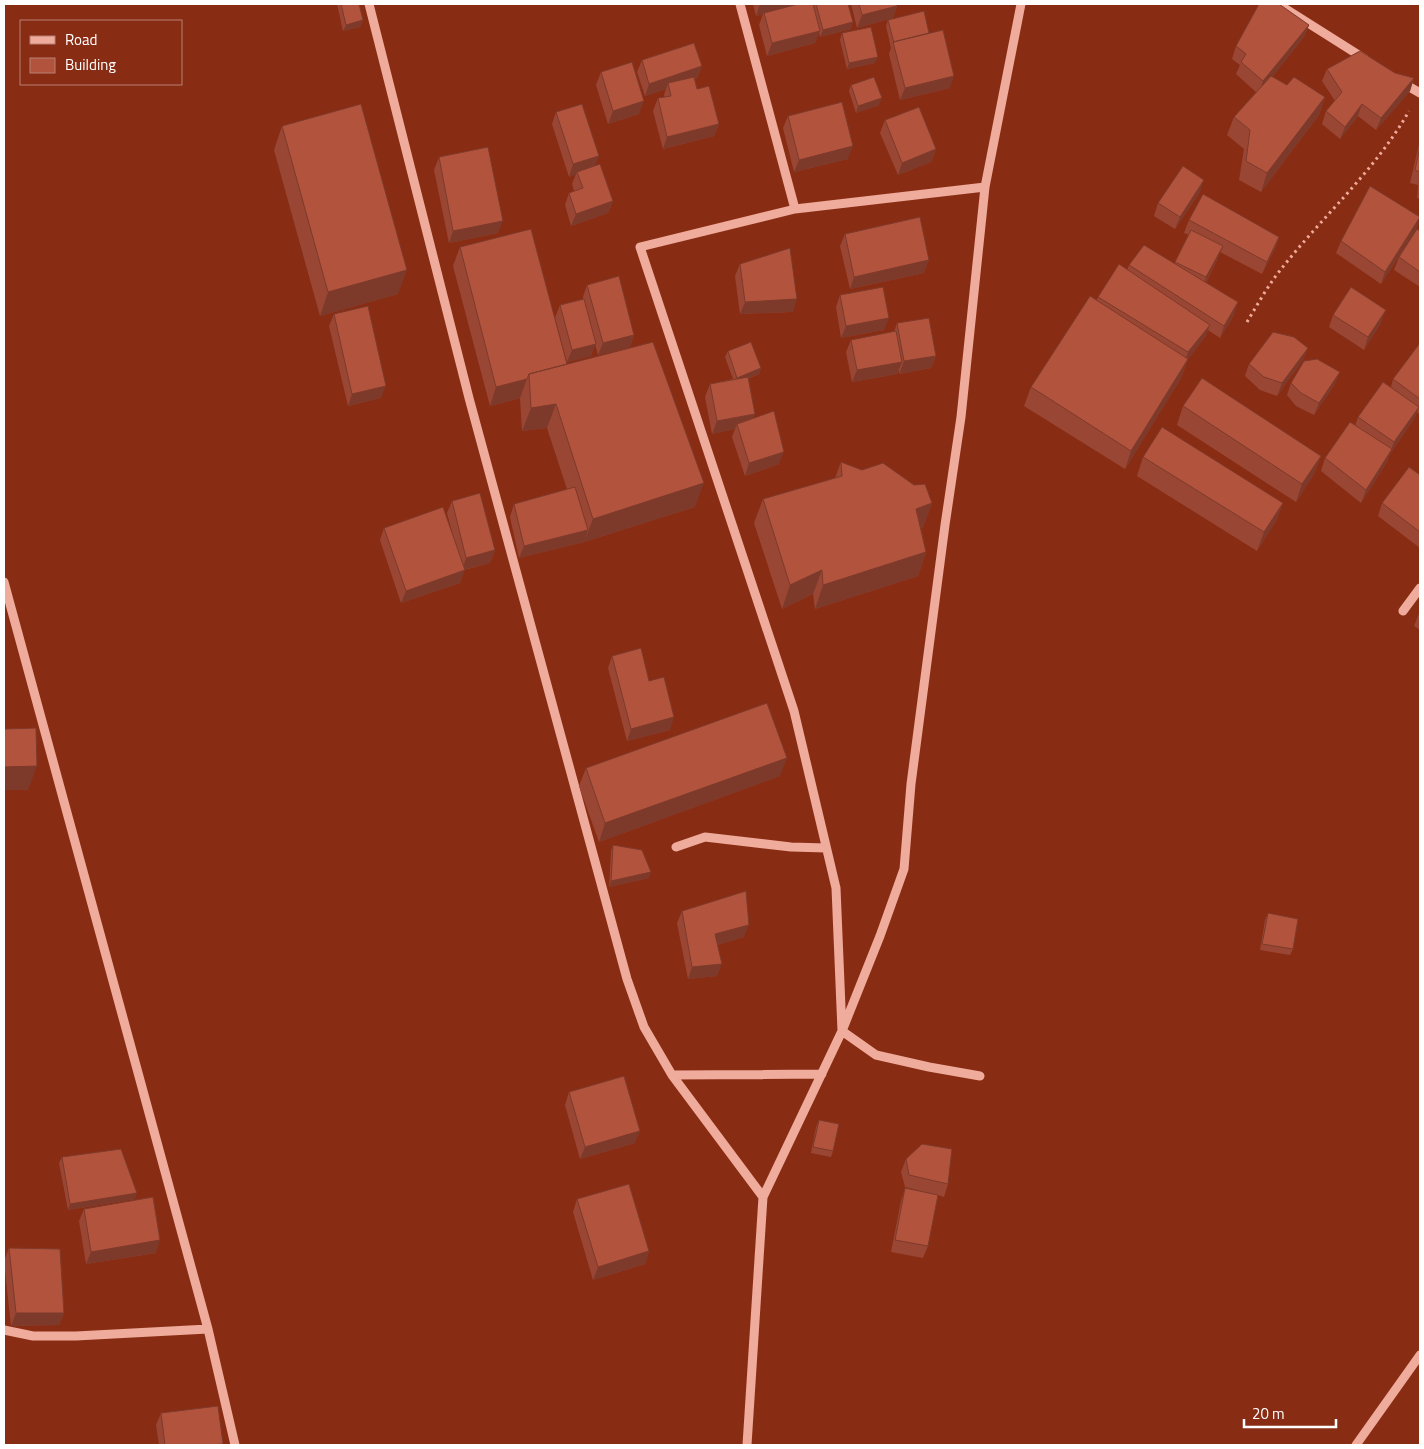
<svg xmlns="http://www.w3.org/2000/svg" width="1424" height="1449" viewBox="0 0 1424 1449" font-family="'Titillium Web',sans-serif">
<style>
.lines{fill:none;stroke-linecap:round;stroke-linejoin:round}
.path{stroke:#efab9b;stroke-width:3;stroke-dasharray:2.5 4;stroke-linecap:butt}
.minor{stroke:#efab9b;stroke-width:9}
.wall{fill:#994734}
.shaded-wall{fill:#7d3a2b}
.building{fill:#b2533d;stroke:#7d3a2b}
</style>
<rect width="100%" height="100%" fill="#892c14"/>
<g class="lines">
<!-- path -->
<path class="path" d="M1247 322C1256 307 1265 291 1275 277 1318 220 1374 173 1409 111"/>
<!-- minor -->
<path class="minor" d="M369 4 469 398 627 979 644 1027 672 1075 763 1197
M740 4 795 209
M1278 4 1365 59
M1401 82 1420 93
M4 582 208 1329 235 1445
M1403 611 1420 588
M676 847 705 837 791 847 826 848
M672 1075 822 1074
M980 1076 929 1067 876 1055 842 1031 836 888 794 711 640 247 795 209 985 187
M4 1330 33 1336H76L208 1329
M747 1445 763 1197 842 1031 880 936 904 869 911 784 945 525 961 417 985 187 1021 4
M1356 1445 1420 1355"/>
</g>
<!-- wall -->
<path class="wall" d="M337 4H359L363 20 360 27 343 31Z
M753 4H848L853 22 851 29 820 37 819 32 815 43 767 56 759 25 763 14 756 16Z
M851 4H897V6L893 18 857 28Z
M888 20 929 33 950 88 900 100 889 54 891 48 886 26Z
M1309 25 1304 37 1272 77 1287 85 1325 97 1319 115 1261 192 1239 180 1244 149 1227 135 1234 117 1256 92 1236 74 1240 65 1232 59 1236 46Z
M842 33 875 63 847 69 840 40Z
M642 60 702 66 697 78 695 79 697 89 719 124 714 136 663 149 653 111 658 98 664 97V95L666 89 645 96 637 72Z
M1327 69 1395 73 1414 78 1410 91 1376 130 1358 116 1340 139 1322 124 1326 111 1335 101 1322 81Z
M601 72 639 114 608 124 596 85Z
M851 85 879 105 856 113 849 91Z
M556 112 595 166 613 201 608 213 571 226 565 205 569 193 574 191 572 184 576 174 569 177 552 124Z
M788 116 848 159 794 172 783 128Z
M885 120 936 149 931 162 898 175 880 133Z
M282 126 398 294 320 316 274 150Z
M1420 140V199L1417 198 1418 185 1410 183Z
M439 157 498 233 449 243 434 170Z
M1200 192 1175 229 1154 216 1158 203Z
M1189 220 1279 237 1275 249 1262 274 1220 252 1218 258 1206 283 1234 315 1220 338 1208 330 1205 337 1188 359 1181 378 1125 469 1024 406 1031 387 1096 301 1098 297 1127 270 1129 265 1174 264 1189 235 1184 233Z
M1416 230 1381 284 1336 253 1341 241Z
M1420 231V287L1394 270 1399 257Z
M845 234 924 273 850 289 840 246Z
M460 247 567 364 695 507 584 542 519 558 510 517 514 504 567 489 547 428 522 431 520 398 490 406 453 266Z
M740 264 793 312 740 314 735 276Z
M587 285 634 335 630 347 598 355 595 344 591 356 567 362 555 318 560 305 583 299V297Z
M840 295 884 330 841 338 836 307Z
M334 314 381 398 348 406 329 326Z
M1333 315 1381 323 1364 350 1329 327Z
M897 323 936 356 931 368 899 374V370L897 374 852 382 846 352 851 340 894 332Z
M1420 343V415L1417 412 1414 419 1390 454 1387 462 1361 503 1321 471 1325 458 1355 426 1358 417 1391 387 1393 379Z
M1308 348 1303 360 1277 396 1260 390 1245 376 1249 364Z
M728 351 761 368 759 374 748 379 755 414 753 418 779 464 745 476 732 437 735 429 712 434 705 397 710 384 733 379 725 357Z
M1291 383 1335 384 1314 415 1296 406 1287 395Z
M1183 406 1321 456 1314 474 1296 502 1177 425Z
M1143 457 1283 503 1276 521 1257 551 1137 476Z
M841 462 932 503 923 527 921 528 926 552 918 576 815 609 813 594 782 609 754 523 763 499 835 478Z
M1420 475V548L1378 516 1382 503Z
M452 501 495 550 490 563 464 570 460 583 401 603 380 540 384 528 454 539 447 513Z
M1420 611V630L1414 626Z
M612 656 649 681 670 730 627 741 608 668Z
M586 768 780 776 599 842 579 786Z
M613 845 649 878 609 887 611 851Z
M682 911 744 937 717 945V976L688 979 677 923Z
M1268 913 1293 949 1290 955 1260 950 1265 920Z
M569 1092 635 1143 580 1159 565 1105Z
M819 1120 833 1151 831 1157 811 1153 816 1127Z
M62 1157 135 1199 68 1210 59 1163Z
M906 1159 948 1184 944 1197 938 1195 928 1246 923 1258 891 1252 901 1201 905 1188 922 1191 905 1187 901 1172Z
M577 1199 649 1251 645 1264 593 1280 573 1212Z
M84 1209 156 1253 86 1264 79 1221Z
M9 1248 64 1313 59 1325 11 1326 4 1261Z
M161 1413 223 1445H159L156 1425Z"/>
<!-- shaded-wall -->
<path class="shaded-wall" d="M760 4H800L764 13 763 14 756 16Z
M897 6 893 18 857 28 862 15Z
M363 20 360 27 343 31 346 25Z
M853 22 851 29 820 37 823 30Z
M1309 25 1304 37 1259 94 1263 81Z
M820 31 815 43 767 56 772 43Z
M878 57 875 63 847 69 849 63Z
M702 66 697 78 669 88 668 83 666 89 645 96 649 84Z
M954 76 950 88 900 100 905 88Z
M1414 78 1410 91 1376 130 1381 118Z
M1325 97 1319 115 1261 192 1267 173Z
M882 98 879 105 856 113 858 106Z
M644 101 639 114 608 124 613 111Z
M1362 104 1358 116 1340 139 1345 127Z
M719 124 714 136 663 149 667 137Z
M853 146 848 159 794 172 799 160Z
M936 149 931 162 898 175 902 163Z
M599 156 594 168 577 172 576 174 569 177 573 164Z
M1204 180 1200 192 1175 229 1180 217Z
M613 201 608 213 571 226 576 214Z
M1420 218 1416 230 1381 284 1385 272Z
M503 221 498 233 449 243 453 231Z
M1279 237 1275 249 1262 274 1267 262Z
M1223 246 1218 258 1202 290 1206 277Z
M929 260 924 273 850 289 854 277Z
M407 270 398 294 320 316 328 292Z
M797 299 793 312 740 314 745 302Z
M1238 302 1234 315 1220 338 1224 326Z
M1386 310 1381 323 1364 350 1368 337Z
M889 318 884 330 841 338 846 326Z
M1210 325 1205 337 1184 364 1188 352Z
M634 335 630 347 598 355 603 343Z
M596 344 591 356 567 362 572 350Z
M1308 348 1303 360 1277 396 1282 383Z
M936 356 931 368 899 374 904 361Z
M1188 359 1181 378 1125 469 1131 451Z
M902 362 897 374 852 382 857 370Z
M761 368 759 374 735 384 737 378Z
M1340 372 1335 384 1314 415 1319 403Z
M527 379 520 398 490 406 496 387Z
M386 386 381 398 348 406 352 394Z
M556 404 547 428 522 431 531 408Z
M1419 407 1414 419 1390 454 1387 462 1361 503 1366 490 1391 450 1394 442Z
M755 414 750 426 737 424 735 429 712 434 717 421Z
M784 452 779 464 745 476 749 463Z
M1321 456 1314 474 1296 502 1302 484Z
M704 483 695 507 584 542 593 519Z
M932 503 923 527 908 533 916 509Z
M1283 503 1276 521 1257 551 1264 532Z
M588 530 584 542 519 558 524 546Z
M495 550 490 563 462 570 466 558Z
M926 552 918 576 815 609 823 585Z
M465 570 460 583 401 603 406 591Z
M822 570 813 594 782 609 790 585Z
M674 717 670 730 627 741 631 729Z
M787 758 780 776 599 842 605 823Z
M37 766 28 790H4V767Z
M651 872 649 878 609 887 611 881Z
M749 925 744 937 710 947 715 934Z
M722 964 717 976 688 979 692 967Z
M640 1131 635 1143 580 1159 585 1147Z
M137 1193 135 1199 68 1210 70 1204Z
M160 1240 156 1253 86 1264 91 1252Z
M649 1251 645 1264 593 1280 598 1267Z
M16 1313H64L59 1325 11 1326Z"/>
<!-- building -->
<path class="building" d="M341 4H359L363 20 346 25Z
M798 4H813L820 31 772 43 764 13Z
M816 4H848L853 22 823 30Z
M859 4H897V6L862 15Z
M1259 4H1279L1309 25 1263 81 1241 62 1246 54 1236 46Z
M924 11 929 33 893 42 894 43 888 20Z
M871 27 878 57 849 63 842 33Z
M943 30 954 76 905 88 893 42Z
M694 43 702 66 649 84 642 60Z
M1360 51 1395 73 1414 78 1381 118 1362 104 1345 127 1326 111 1342 92 1327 69Z
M632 62 644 101 613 111 601 72Z
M1271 76 1287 85 1294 77 1325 97 1267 173 1246 161 1250 130 1234 117Z
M694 77 697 89 709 86 719 124 667 137 658 98 671 96 668 83Z
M874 77 882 98 858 106 851 85Z
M842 102 853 146 799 160 788 116Z
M361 104 407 270 328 292 282 126Z
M582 104 599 156 573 164 556 112Z
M919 107 936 149 902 163 885 120Z
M488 147 503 221 453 231 439 157Z
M1420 147V172L1415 170Z
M600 164 613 201 576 214 569 193 583 188 577 172Z
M1183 166 1204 180 1180 217 1158 203Z
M1370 186 1420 217 1385 272 1341 241Z
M1203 194 1279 237 1267 262 1189 220Z
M920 217 929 260 854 277 845 234Z
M531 229 567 364 529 374 527 379 496 387 460 247Z
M1417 229 1420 231V272L1399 257Z
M1191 230 1223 246 1206 277 1175 262Z
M1144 245 1238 302 1224 326 1129 265Z
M790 248 797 299 745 302 740 264Z
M1119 264 1210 325 1188 352 1098 297Z
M619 276 634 335 603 343 587 285Z
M883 287 889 318 846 326 840 295Z
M1351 287 1386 310 1368 337 1333 315Z
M1090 296 1188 359 1131 451 1031 387Z
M584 299 596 344 572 350 560 305Z
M368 306 386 386 352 394 334 314Z
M929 318 936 356 904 361 897 323Z
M896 331 902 362 857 370 851 340Z
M1273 332 1294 337 1308 348 1282 383 1264 377 1249 364Z
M653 342 704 483 593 519 556 404 531 408 529 374Z
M751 342 761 368 737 378 728 351Z
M1420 343V399L1393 379Z
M1317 359 1340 372 1319 403 1301 393 1291 383 1304 361Z
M748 377 755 414 717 421 710 384Z
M1202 378 1321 456 1302 484 1183 406Z
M1383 382 1419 407 1394 442 1358 417Z
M774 411 784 452 749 463 737 424Z
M1350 422 1392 449 1366 490 1325 458Z
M1162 427 1283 503 1264 532 1143 457Z
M841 462 862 470 883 463 914 485 925 484 932 503 916 509 926 552 823 585 822 570 790 585 763 499 842 476Z
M1409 467 1420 475V532L1382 503Z
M575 487 588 530 524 546 514 504Z
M480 493 495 550 466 558 452 501Z
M443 507 465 570 406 591 384 528Z
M641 648 649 681 664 677 674 717 631 729 612 656Z
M767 703 787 758 605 823 586 768Z
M36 728 37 766 4 767V729Z
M613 845 642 850 651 872 611 881Z
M746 891 749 925 715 934 722 964 692 967 682 911Z
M1268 913 1298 919 1293 949 1262 944Z
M624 1076 640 1131 585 1147 569 1092Z
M819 1120 839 1124 833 1151 813 1147Z
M922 1144 952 1149 948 1184 909 1175 906 1159Z
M121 1149 137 1193 70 1204 62 1157Z
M629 1184 649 1251 598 1267 577 1199Z
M905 1188 938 1195 928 1246 895 1240Z
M153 1197 160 1240 91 1252 84 1209Z
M9 1248 60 1249 64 1313H16Z
M218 1406 223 1444 210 1445H165L161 1413Z"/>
<!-- border -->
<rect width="1424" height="1449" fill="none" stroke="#ffffff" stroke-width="10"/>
<!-- legend -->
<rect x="20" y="20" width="162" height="65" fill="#892c14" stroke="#b88072"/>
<rect x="30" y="36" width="25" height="8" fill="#efab9b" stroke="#b88072"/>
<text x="65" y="45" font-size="15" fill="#ffffff">Road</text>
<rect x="30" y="58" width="25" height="15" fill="#b2533d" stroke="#b88072"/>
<text x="65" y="70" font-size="15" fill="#ffffff">Building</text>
<!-- scale -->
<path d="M1244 1419v8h92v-8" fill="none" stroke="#ffffff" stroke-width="2.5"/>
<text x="1252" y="1419" font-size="15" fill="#ffffff" stroke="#892c14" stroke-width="4" paint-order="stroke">20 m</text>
</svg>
